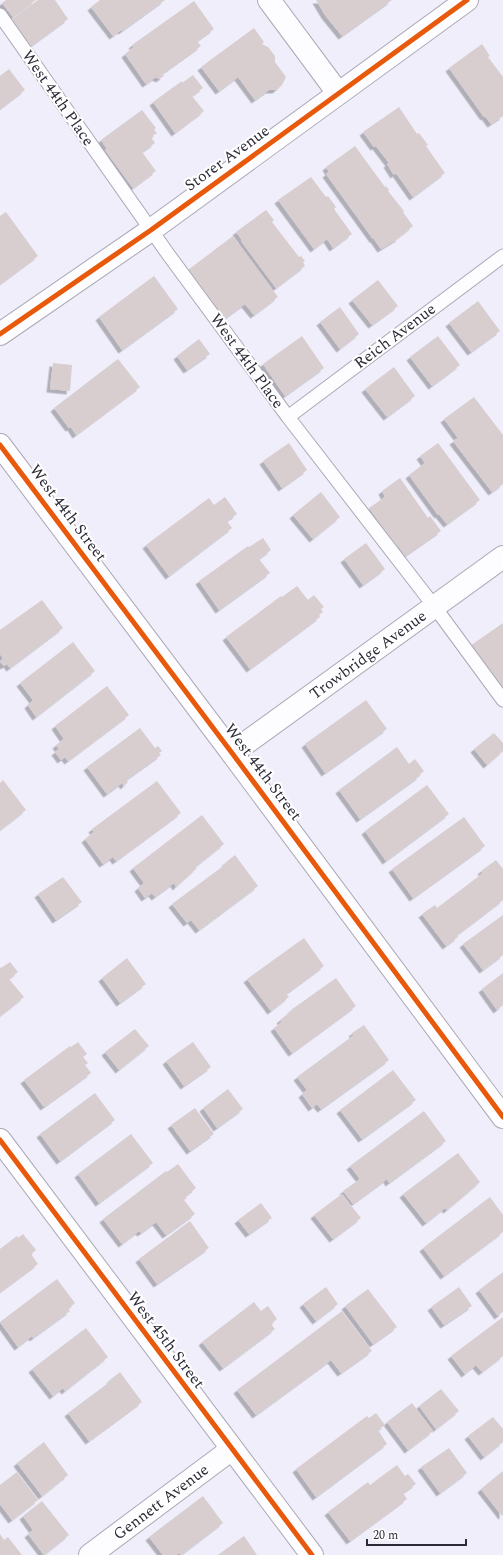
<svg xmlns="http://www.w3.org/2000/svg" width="503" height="1555" viewBox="0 0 503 1555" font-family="Spectral,serif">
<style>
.building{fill:#d8ced0;filter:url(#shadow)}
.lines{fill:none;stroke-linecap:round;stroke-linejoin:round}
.service-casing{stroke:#aba9b5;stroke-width:15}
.minor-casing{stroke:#aba9b5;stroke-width:24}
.tertiary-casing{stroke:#aba9b5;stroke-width:24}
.service{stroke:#fdfcfe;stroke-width:13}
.minor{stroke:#fdfcfe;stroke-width:22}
.tertiary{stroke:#fdfcfe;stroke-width:22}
.cycleway-casing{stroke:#fff;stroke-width:8}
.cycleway{stroke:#e8590c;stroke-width:5}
.labels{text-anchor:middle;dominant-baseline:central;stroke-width:4;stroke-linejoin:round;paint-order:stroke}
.street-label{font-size:16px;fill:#2c2a37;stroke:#fff}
</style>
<defs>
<filter id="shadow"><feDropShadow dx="-3.5" dy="3.5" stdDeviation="0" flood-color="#0004"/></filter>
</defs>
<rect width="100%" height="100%" fill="#f0eefa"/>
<!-- building -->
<path class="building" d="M6 0H36L13 17 2 3Z
M38 0H55L68 19 31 46 11 20Z
M100 0H165L122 31 121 30 113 36 91 7Z
M316 0H392L342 36 325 15Z
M194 1 214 29 197 41 201 46 162 74 164 76 159 79 156 77 146 84 125 54 134 47 132 45Z
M254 28 264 42 262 44 268 47 275 56V62L286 77 282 85 276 90H269L255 100 238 77 219 91 201 67Z
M482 44 490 56 488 57 503 77V116L491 124 485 116 484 117 449 68Z
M9 69 25 90 0 109V76Z
M193 75 203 88 192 96 204 111 175 133 153 102 182 81V83Z
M399 107 417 134 419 133 428 145 426 146 445 173 413 197 396 173 394 175 387 164 389 163 376 146 374 147 363 132Z
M142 110 156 128 154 130 157 133 151 137 155 143 142 152 156 171 133 188 105 150 107 149 101 140Z
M355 146 385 187 386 186 389 190 388 191 404 211 403 212 413 226 399 237V238L381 249 374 239H373L326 174 329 172 326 167Z
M311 177 326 197 328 196 336 207 334 209 352 234 333 248 327 239 314 249 278 200Z
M266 210 274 220 272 222 299 257 301 256 305 261 303 262 305 266 276 288 241 241 242 240 236 232Z
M6 212 38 256 0 284V216Z
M233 236 278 297 254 315 245 304 224 319 188 270Z
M154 276 178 309 122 350 99 317Z
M378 280 398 306 372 325 352 300Z
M478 301 500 331 471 352 449 323Z
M340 307 359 334 340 349 320 322Z
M302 336 324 368 285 396 263 364Z
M438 336 460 365 432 386 410 357Z
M199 339 210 354 187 370 177 356Z
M118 359 140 387 76 435 71 427 69 428 54 408Z
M53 363 72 365 70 391 50 389Z
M394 367 415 396 387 417 365 389Z
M474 397 503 435V484L492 492 453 441 458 438 444 419Z
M289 443 307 470 282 488 263 461Z
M438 443 480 500 447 524 439 514 438 515 409 475 425 463 420 456Z
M400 478 428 518 430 516 441 531 405 556 398 546 397 547 369 508 385 497 382 491Z
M321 492 340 517 313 539 293 515Z
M225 497 237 514 227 521 232 528 169 576 146 545 209 498 214 505Z
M263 538 271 550 259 559 270 573 219 610 199 581 248 546 249 547Z
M366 543 385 569 363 585 344 559Z
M297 586 308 600 314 595 324 607 321 609 323 612 319 615 320 617 250 669 226 637 281 596 282 597Z
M42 600 63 628 10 668 7 664 4 666 0 662 3 658 0 654V630Z
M503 623V695L470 646Z
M73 642 95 671 36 717 28 705 33 700 20 683Z
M107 686 129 715 68 761 65 757 61 760 55 752 59 749 56 745 64 739 55 726Z
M366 700 387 729 325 773 305 744Z
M140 728 155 748 158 746 162 751 159 753 161 755 126 780 128 782 124 786 122 783 107 794 87 767Z
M494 733 503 743V751L487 765 474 749Z
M397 747 409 764 415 759 424 771 419 775 420 776 360 819 339 790Z
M3 780 26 810 0 830V783Z
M157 781 181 813 116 861 113 857 103 864 85 839 94 832 92 829Z
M427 785 449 814 386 861 365 831Z
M202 815 224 844 195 867 197 868 176 887 174 883 155 897 152 893 145 898 138 888 144 883 133 868Z
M464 817 485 846 413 898 392 869Z
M235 855 258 886 199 930 191 920 187 923 172 904 226 864 225 863Z
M496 860 503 869V900L457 935 458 937 446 946 422 914 435 905 437 908 483 873 481 871Z
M63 877 82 902 56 920 38 894Z
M503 915V955L483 970 463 944Z
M304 938 324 966 286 994 289 997 271 1011 247 979Z
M127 958 146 984 120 1003 102 978Z
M10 962 18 972 9 979 24 997 0 1016V967L1 968Z
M503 973V1005L497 1010 482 989Z
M336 978 356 1006 292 1053 274 1028 282 1022 280 1020 292 1011 291 1010Z
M364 1025 389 1060 321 1109 317 1104 312 1108 302 1094 307 1090 297 1077 354 1035 352 1033Z
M135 1029 149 1046 119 1070 105 1052Z
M78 1042 87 1054 83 1057 88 1063 85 1065 91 1073 44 1107 24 1080 70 1046 71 1047Z
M193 1042 211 1067 184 1086 166 1061Z
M393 1070 416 1100 362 1139 340 1110Z
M228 1089 243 1109 217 1128 203 1108Z
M95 1093 115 1120 60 1161 40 1134Z
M195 1108 214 1134 190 1151 171 1125Z
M424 1111 446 1141 389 1183 387 1179 353 1204 343 1191 360 1179 350 1166Z
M131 1134 153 1163 99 1203 78 1174Z
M458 1153 480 1182 447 1210 445 1208 426 1223 403 1194Z
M178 1164 196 1188 185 1197 187 1198 184 1200 195 1214 166 1235 156 1222 141 1233 139 1231 122 1244 103 1219 166 1171 167 1172Z
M342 1194 361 1218 333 1239 314 1215Z
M490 1197 503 1215V1232L444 1276 423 1248Z
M261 1203 272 1218 249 1234 238 1220Z
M190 1221 209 1248 157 1284 139 1259Z
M23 1234 36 1250 31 1254 38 1264 0 1292V1249L17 1236 18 1238Z
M503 1272V1312L498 1316 479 1290Z
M57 1279 75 1303 68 1309 70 1311 33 1338 32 1336 18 1347 0 1322Z
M326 1287 338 1304 316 1321 303 1304Z
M459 1287 472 1306 444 1325 431 1307Z
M368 1289 397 1327 373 1344 345 1306Z
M254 1302 261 1311 268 1306 277 1319 271 1324 275 1329 223 1368 202 1342Z
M342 1311 372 1351 341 1373 331 1360 256 1415 237 1390Z
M503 1317V1356L482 1372 476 1365 465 1374 451 1356Z
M86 1328 108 1357 65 1391 63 1388 53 1396 32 1369Z
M120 1372 142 1402 89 1441 68 1413 111 1381 110 1380Z
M441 1389 459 1411 436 1429 419 1406Z
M412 1403 433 1431 408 1450 387 1422Z
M376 1413 385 1425 378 1430 387 1444 316 1497 296 1469 367 1416 369 1418Z
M493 1417 503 1429V1442L484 1457 468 1436Z
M44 1442 68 1475 42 1496 17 1463Z
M449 1448 467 1473 440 1493 421 1467Z
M397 1465 405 1476 408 1474 416 1484 403 1493 407 1499 350 1541 328 1512 368 1482 370 1485Z
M503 1471V1515L502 1516 481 1489Z
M17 1472 38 1500 12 1520 0 1504V1485Z
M203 1496 223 1523 181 1555 179 1553 176 1555H163L149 1537Z
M42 1501 69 1535 44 1555 28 1534 33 1530 23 1516Z
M0 1534 4 1540 8 1537 22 1555H0Z
M244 1536 257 1555H218Z"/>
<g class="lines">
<defs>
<path id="service" d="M0 15 168 254 288 417 434 606 503 700
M288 417 503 256"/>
<path id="minor" d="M269 0 338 93
M0 445 232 753 503 1117
M232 753 503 557
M0 1140 312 1555
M90 1555 232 1449"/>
<path id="tertiary" d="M0 334 151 230 467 0"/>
</defs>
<!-- service casing -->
<use href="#service" class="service-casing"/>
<!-- minor casing -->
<use href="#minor" class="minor-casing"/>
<!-- tertiary casing -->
<use href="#tertiary" class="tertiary-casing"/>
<!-- service -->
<use href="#service" class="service"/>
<!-- minor -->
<use href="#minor" class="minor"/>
<!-- tertiary -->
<use href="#tertiary" class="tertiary"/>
<defs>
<path id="cycleway" d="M0 334 151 230 467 0
M0 445 232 753 503 1117
M0 1140 312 1555"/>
</defs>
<!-- cycleway casing -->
<use href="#cycleway" class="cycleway-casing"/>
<!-- cycleway -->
<use href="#cycleway" class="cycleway"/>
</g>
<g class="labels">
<!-- street labels -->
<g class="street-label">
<text transform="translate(58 98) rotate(55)">West 44th Place</text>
<text transform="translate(227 158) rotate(-36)">Storer Avenue</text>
<text transform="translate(395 336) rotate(-37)">Reich Avenue</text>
<text transform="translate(247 361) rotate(54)">West 44th Place</text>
<text transform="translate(68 513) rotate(53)">West 44th Street</text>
<text transform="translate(368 655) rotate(-36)">Trowbridge Avenue</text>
<text transform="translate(263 772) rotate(53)">West 44th Street</text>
<text transform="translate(166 1340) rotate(53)">West 45th Street</text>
<text transform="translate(161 1502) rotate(-37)">Gennett Avenue</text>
</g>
</g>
<!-- scale -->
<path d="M367 1539v6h99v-6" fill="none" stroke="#2c2a37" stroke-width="2"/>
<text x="373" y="1539" font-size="12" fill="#2c2a37" stroke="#ffffff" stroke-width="3" paint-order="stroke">20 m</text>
</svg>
